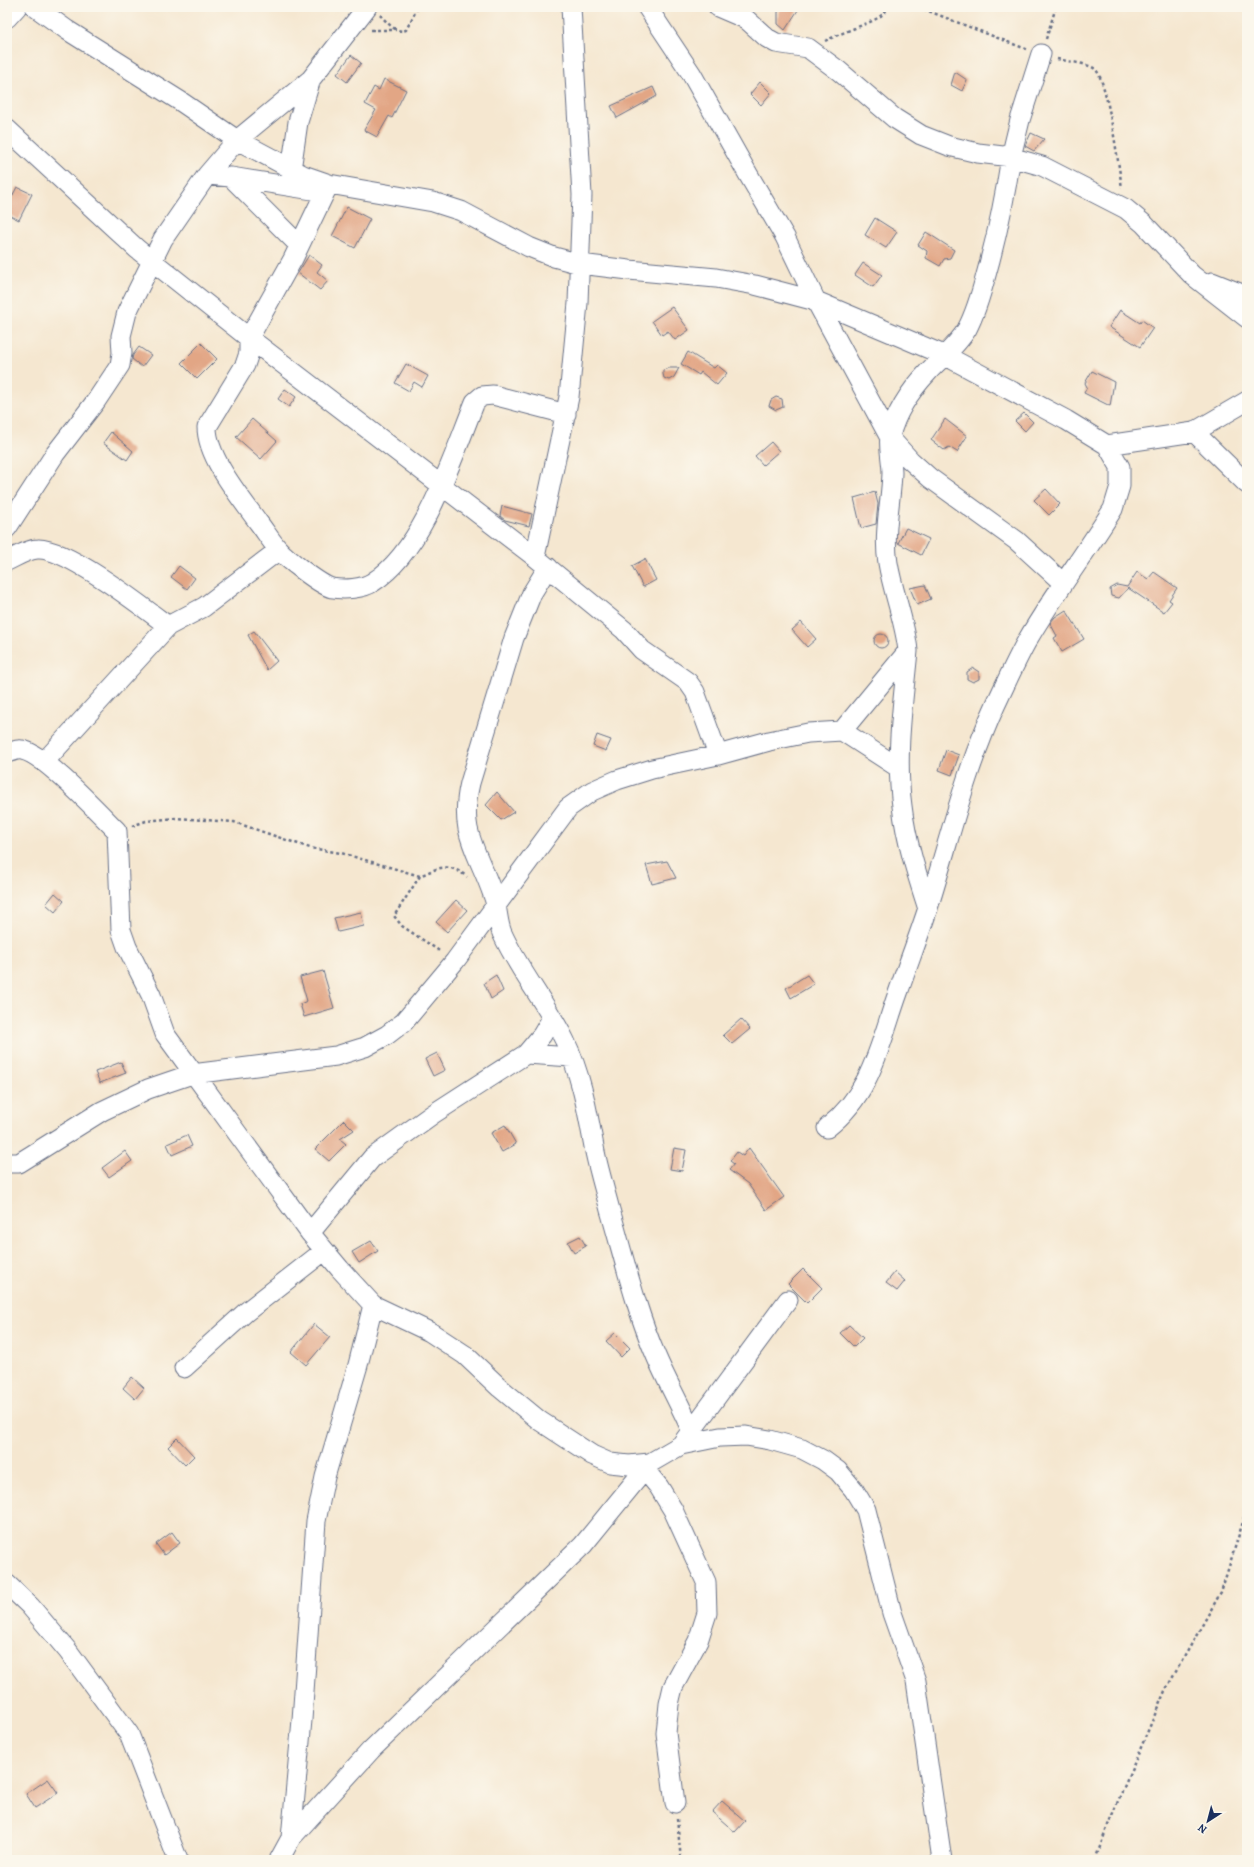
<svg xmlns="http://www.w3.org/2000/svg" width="1254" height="1867" viewBox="0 0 1254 1867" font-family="Alegreya,serif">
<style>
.building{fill:#e2a685}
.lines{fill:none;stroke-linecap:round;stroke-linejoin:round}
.minor-casing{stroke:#676f86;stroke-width:21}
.path{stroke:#676f86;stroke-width:2.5;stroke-dasharray:3 3;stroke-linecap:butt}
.minor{stroke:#fff;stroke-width:19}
</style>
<rect width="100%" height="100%" fill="#fbf7ec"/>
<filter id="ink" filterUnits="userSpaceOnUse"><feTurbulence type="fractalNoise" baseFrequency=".025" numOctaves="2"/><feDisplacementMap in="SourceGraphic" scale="8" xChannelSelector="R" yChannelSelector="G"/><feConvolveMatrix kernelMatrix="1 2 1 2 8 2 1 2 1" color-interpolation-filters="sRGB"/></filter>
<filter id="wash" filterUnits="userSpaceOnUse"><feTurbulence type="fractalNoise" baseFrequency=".012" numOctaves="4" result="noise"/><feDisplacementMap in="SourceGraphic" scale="16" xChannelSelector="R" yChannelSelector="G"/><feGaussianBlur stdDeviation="0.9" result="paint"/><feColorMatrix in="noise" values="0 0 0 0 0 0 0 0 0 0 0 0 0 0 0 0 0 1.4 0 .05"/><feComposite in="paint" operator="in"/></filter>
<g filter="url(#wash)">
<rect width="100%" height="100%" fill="#f5e7d0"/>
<g id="blocks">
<!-- building -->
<path class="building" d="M781 7H800L785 30 778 24V12Z
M351 55 361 63 347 82 337 74Z
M955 72 967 80 962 91 951 85Z
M384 79 406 90 392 118 389 116 377 137 364 130 376 110 365 104 374 87 379 90Z
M760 82 771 93 761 105 750 94Z
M653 87 657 96 617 118 611 106Z
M1031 133 1044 139 1034 151 1025 146Z
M17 187 32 194 19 220 7 214V206Z
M347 207 370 219 355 248 332 236Z
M875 218 897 232 886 248 865 235Z
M926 232 954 250 950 258 944 259 940 266 926 258 927 251 918 245Z
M309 255 322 265 317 272 328 281 320 290 298 273Z
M863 263 882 275 873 287 855 275Z
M672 307 689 330 675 340 668 331 662 335 652 321Z
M1120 310 1140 323 1142 320 1153 328 1140 347 1109 327Z
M201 343 217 359 197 379 181 363Z
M139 347 151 355 142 367 132 359 133 355Z
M688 352 714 368 717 365 727 373 717 385 701 372 699 375 681 364Z
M406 364 428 376 422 387 414 382 409 391 395 383Z
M669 368H679L674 377 669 380 664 378 663 374V370Z
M1092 371 1114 382 1110 406 1084 393 1087 387 1085 383Z
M285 389 296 397 289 407 278 399Z
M776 397 782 399 783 407 776 410 769 406 771 400Z
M1024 413 1033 422 1025 431 1015 421Z
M252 419 277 441 261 459 236 437Z
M945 419 967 436 957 452 949 447 944 450 931 440Z
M111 432 133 451 127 460 103 443Z
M771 442 779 451 763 465 755 456Z
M1046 489 1060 504 1049 515 1034 500Z
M875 492 878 504 876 524 861 528 854 498Z
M502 506 532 514 529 526 505 520 500 516Z
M906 528 929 539 921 555 898 543Z
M645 559 656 580 643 587 632 566Z
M179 566 195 578 187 589 171 577Z
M1137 572 1148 579 1154 572 1177 588 1169 600 1172 602 1164 612 1128 588 1119 598 1111 596 1110 589 1117 585 1127 587Z
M925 585 931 599 917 605 910 588Z
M1066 610 1084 639 1062 652 1054 638 1057 636 1050 623 1055 617Z
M801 622 816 639 807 647 792 630Z
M254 631 277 661 267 670 248 635Z
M874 641a7 7 0 1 1 14 0a7 7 0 1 1-14 0Z
M973 668 979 672V679L973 682 967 679V672Z
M597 735 611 740 606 751 593 746Z
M946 750 959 755 952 775 939 770Z
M497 792 514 812 501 820 486 805Z
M667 861 676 878 652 884 646 865Z
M55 893 64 901 55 912 46 904Z
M456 900 467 910 447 932 436 922Z
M361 912 364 926 338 932 334 918Z
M323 971 334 1008 304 1017 300 1004 307 1001 300 977Z
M496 975 503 991 491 999 484 983Z
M807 975 814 984 791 998 786 988Z
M741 1019 750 1029 732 1044 723 1035Z
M437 1053 445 1070 433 1076 425 1059Z
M121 1062 126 1073 100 1083 95 1072Z
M344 1120 354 1130 340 1139 346 1144 329 1161 315 1149Z
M505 1125 516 1144 502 1152 491 1133Z
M187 1135 192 1146 172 1155 167 1144Z
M674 1148 686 1150 682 1171 670 1169Z
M749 1148 784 1197 766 1210 748 1184 729 1170 734 1164 730 1161 737 1152 743 1156Z
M125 1151 132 1161 109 1177 102 1168Z
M580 1236 586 1246 574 1253 568 1242Z
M371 1241 378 1251 359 1263 352 1252Z
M803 1269 822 1288 807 1303 788 1284Z
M895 1272 905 1281 897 1291 886 1283Z
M314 1324 330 1337 306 1365 291 1352Z
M849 1325 863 1338 854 1347 840 1333Z
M615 1333 630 1348 621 1357 606 1341Z
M132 1377 144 1388 135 1399 123 1388Z
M177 1438 194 1456 185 1465 168 1447Z
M172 1532 180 1543 164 1555 156 1544Z
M48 1779 58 1793 35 1808 26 1794Z
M722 1801 745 1821 735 1832 712 1812Z"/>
</g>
</g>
<g filter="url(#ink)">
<use href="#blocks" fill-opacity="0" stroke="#676f86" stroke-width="1"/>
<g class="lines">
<defs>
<path id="minor" d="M35 7 67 30 180 101 237 140 303 175 329 184 433 202 461 211 529 247 554 257 580 264 629 270 716 278 755 285 816 301 946 356 1066 420 1107 445 1120 467V486L1113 509C1086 553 1054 594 1028 639 1016 660 1006 683 996 704 965 771 950 838 928 908 919 936 908 964 898 993 880 1043 872 1093 827 1128
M571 7 582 195 578 303 569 397 535 557 624 630 642 650 688 682 695 692 718 755
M647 7 691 73 748 174 785 237 816 301 890 438 910 460 930 478 1017 541 1063 583
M718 7 746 19 767 38 776 43 808 48 839 71 894 118 921 135 949 146 978 153 1011 157C1005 197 997 236 986 275 981 294 976 312 967 329 957 346 941 358 928 372 911 390 896 412 890 436 888 447 892 461 892 473 891 503 883 533 888 563 893 593 905 621 908 651 903 702 895 755 902 806 906 841 917 875 928 909
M7 18 17 7
M1041 54 1020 120 1011 157 1042 166 1126 209 1144 224 1192 275 1247 318
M7 129 137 249 249 338 535 557
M291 170 298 122 311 79
M207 175 231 177 325 192
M231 177 299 245
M329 184 293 259 249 338V353L245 365 207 427C207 458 241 498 258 522 265 531 271 541 278 549 286 558 320 585 332 588 344 590 363 589 373 582 424 550 453 456 475 402L482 396 493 395 566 414
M1212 282 1247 296
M1194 432 1247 484
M1107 445 1194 432 1247 401
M7 528 55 454 96 401 120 365 122 353 121 336 127 312 163 239 207 175 237 140 311 79 367 7
M7 561C16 557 28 549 38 549 67 548 143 607 168 626
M548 567 532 593 514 638 470 783C458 833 478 851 493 895 498 907 497 921 502 933 519 971 547 1004 565 1041 582 1076 588 1115 595 1152 599 1171 605 1191 610 1210 624 1258 636 1310 656 1356 667 1382 681 1406 692 1432
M842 731 899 768
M7 753C12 752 17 749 22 750 43 753 99 813 117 831L121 930 127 947 151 995 165 1034 310 1233 340 1269 373 1305 430 1332 465 1355 500 1388 540 1421 592 1455 610 1463 629 1465 650 1463 681 1445 788 1300
M44 762 168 626 204 607 279 550
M526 1054 542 1035 552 1018
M7 1163H19L102 1111 148 1089 192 1074 336 1056 365 1047 387 1035 404 1022 455 961 568 808 592 791 617 780 652 769 718 755 769 741 808 733 842 731 908 651
M310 1233 372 1158 433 1114 526 1054 572 1057
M184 1368 246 1312 324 1251
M681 1445 720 1437 746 1436 770 1440 802 1449 823 1460 838 1471 854 1490 866 1510 892 1613 916 1681 942 1860
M645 1470 659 1487 673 1510 706 1582 707 1613 698 1641 673 1687 669 1704 666 1733 675 1803
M7 1584 30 1606 68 1651 129 1734 178 1860
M291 1838 302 1720 316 1521 325 1477 358 1365 373 1305
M279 1860 291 1838 371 1750 583 1545 650 1463"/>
</defs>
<!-- minor casing -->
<use href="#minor" class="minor-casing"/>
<!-- path -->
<path class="path" d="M918 7 1026 49
M380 15C387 22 396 34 406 30L418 7
M371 30H396
M1046 39 1056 7
M825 41C835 36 845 32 855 28 869 22 880 20 889 7
M1057 59C1066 61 1090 64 1095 69 1107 78 1119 168 1122 188
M132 826 146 821 176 818 234 822 310 848 341 853 420 876C439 867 449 862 467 877
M420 876 394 916 402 926 441 952
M677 1819 681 1860
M1095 1860 1110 1820 1165 1691 1221 1592 1247 1509"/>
<!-- minor -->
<use href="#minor" class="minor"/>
</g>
</g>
<!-- margin -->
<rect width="1254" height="1867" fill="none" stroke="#fbf7ec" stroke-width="24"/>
<!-- north arrow -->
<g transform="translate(1208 1821) rotate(216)" stroke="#fbf7ec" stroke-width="3" paint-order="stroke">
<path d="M0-3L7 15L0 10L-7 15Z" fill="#1b2f5e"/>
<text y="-6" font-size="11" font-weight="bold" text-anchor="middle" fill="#1b2f5e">N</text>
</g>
</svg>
